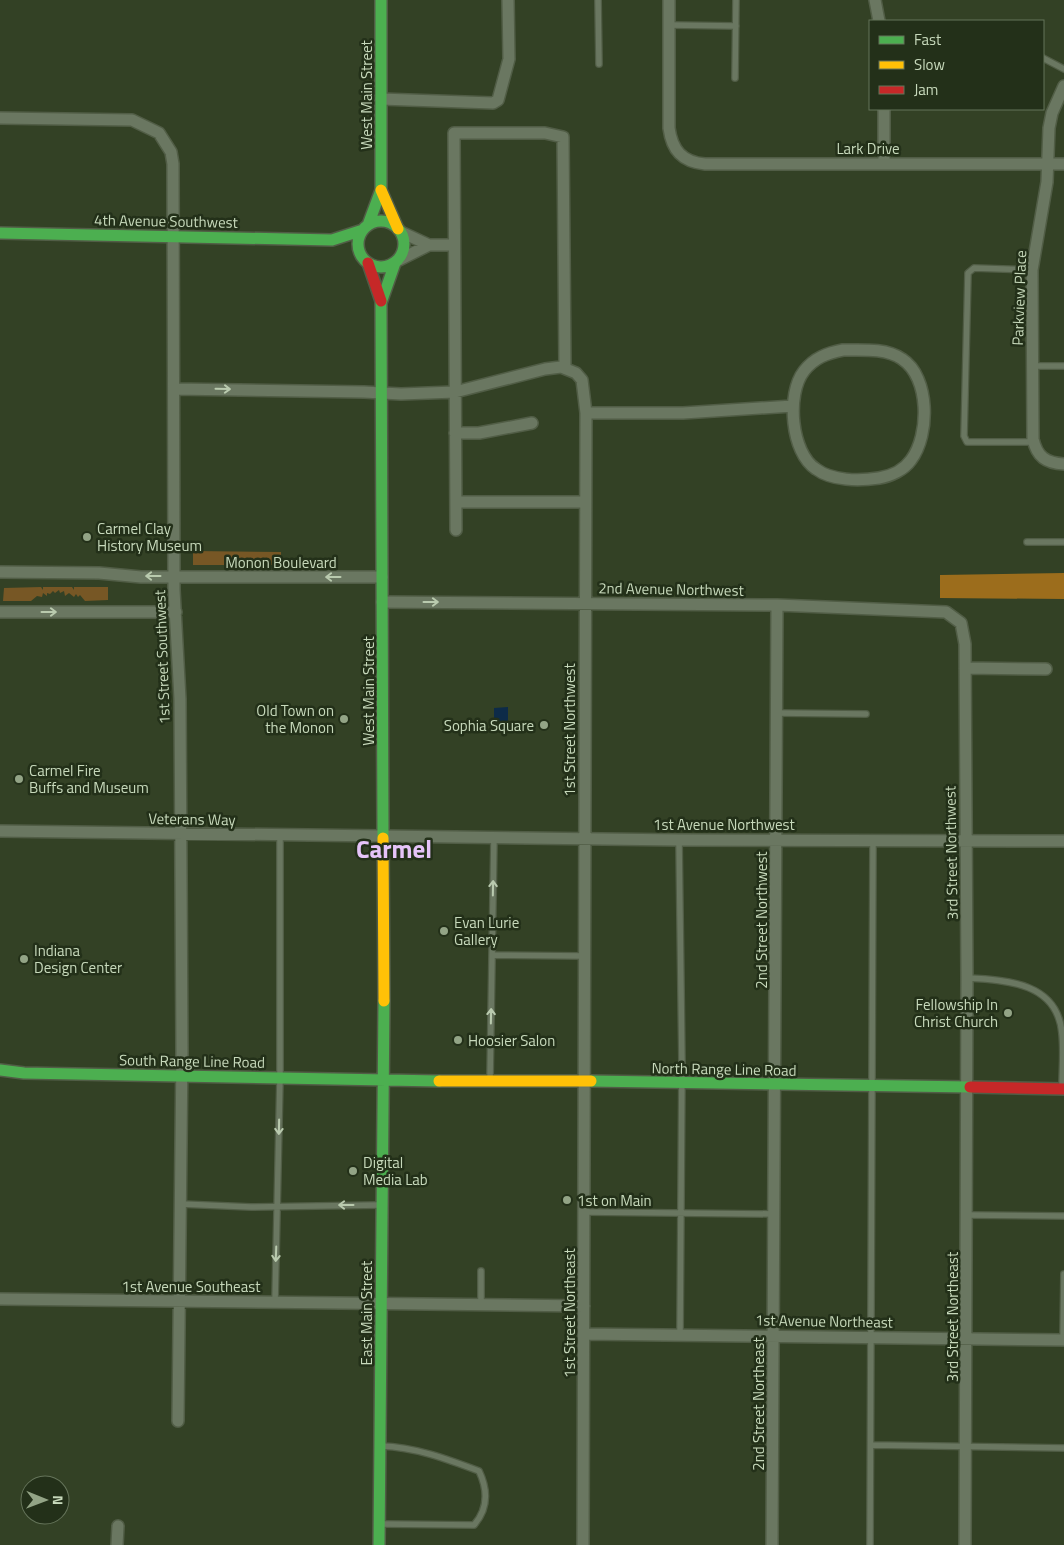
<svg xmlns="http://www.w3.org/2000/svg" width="1064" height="1545" viewBox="0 0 1064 1545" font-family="'Titillium Web',sans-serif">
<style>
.green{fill:#775725}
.forest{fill:#9c6d1c}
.water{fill:#0d2b48}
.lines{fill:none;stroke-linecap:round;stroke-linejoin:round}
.lane-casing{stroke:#515d46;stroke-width:8}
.street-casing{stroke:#515d46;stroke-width:14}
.fast-casing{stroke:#515d46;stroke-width:14}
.slow-casing{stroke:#515d46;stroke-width:14}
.jam-casing{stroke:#515d46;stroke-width:14}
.lane{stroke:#6a7761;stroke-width:5.5}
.street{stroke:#6a7761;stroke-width:11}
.fast{stroke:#4caf50;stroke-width:11}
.slow{stroke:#ffc107;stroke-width:11}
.jam{stroke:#c62828;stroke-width:11}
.oneway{stroke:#b9caae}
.poi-dot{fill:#93a486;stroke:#233019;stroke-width:2}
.labels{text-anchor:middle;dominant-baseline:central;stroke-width:5;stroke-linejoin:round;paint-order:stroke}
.street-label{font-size:15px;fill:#c7d9bb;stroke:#233019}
.poi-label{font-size:15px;fill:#c7d9bb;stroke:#233019;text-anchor:start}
.town-label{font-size:25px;font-weight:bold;fill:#e5c3f8;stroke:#233019}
</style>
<rect width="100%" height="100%" fill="#334125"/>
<!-- green -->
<path class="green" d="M193 551 281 552V563L278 565H193Z
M41 587 43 590V587H72L74 590V587H108V600L85 601 80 595 78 597 76 594 74 597 69 593 65 596 64 591 60 593 59 590 55 593 53 591 50 594 47 593V596L43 593 42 597 37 596 31 601H3L4 588Z"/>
<!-- forest -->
<path class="forest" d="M1064 573V599L940 598V575Z"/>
<!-- water -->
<path class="water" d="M508 707V731H494V708Z"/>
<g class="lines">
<defs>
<path id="lane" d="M598 0 599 64
M669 25 736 26
M1043 58 1064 69
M735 78 736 0
M1032 270 974 268 968 273 964 436 967 442H1034
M1032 366H1064
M1027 542H1064
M776 713 866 714
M679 840 682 1065 680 1335
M492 955 584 956
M967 978C1008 980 1058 983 1062 1034 1064 1052 1062 1071 1062 1088
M490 1080 494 837
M181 1204 251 1207 380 1205
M585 1212 774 1214
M967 1215 1064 1216
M275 1302 280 1078V835
M481 1304V1271
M1063 1340 1064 1274
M871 1445 1064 1448
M381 1446C415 1447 447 1459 479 1471 488 1490 488 1509 474 1525L382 1524
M870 1545 873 841"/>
<path id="street" d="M669 0V128C672 150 682 162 705 164H1064
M875 0 879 21
M1064 86 1052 113 1049 128 1047 182 1032 270 1033 439C1037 457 1046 463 1064 464
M381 99 493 103 498 100 509 59 508 0
M0 118 132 120 159 133 171 152 173 164 174 590 180 699 182 1051 178 1421
M884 162V109
M401 232 429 245H453
M399 260 429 245
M843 350C862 350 886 348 902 359 930 377 930 435 911 460 904 470 891 476 879 478 859 481 832 481 816 469 791 453 786 394 804 371 814 358 827 353 843 350Z
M174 389 364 392 401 394 455 392 545 369 561 367 576 373 582 380 586 413 583 1545
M586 413H683L793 406
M455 433H479L532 423
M456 502H584
M456 530 454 133H545L563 137 565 368
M0 572 99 573 141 577H382
M382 602 777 605 946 612 961 623 965 644 967 978 965 1545
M0 612H176
M965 668 1046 669
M0 831 679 840 1064 841
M0 1299 584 1306
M584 1334 1064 1340
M117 1545 118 1526
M772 1545 777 605"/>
<path id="fast" d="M358 244a23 23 0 1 1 46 0a23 23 0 1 1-46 0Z
M368 225 381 190V0
M0 233 332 240 363 230
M383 838 381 303 395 263
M0 1070 24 1073 439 1081
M591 1081 970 1087
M379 1545 384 1001"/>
<path id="slow" d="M381 190 398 229
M383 838 384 1001
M439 1081H591"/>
<path id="jam" d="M368 263 381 301
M970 1087 1064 1089"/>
</defs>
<!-- lane casing -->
<use href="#lane" class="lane-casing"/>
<!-- street casing -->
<use href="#street" class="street-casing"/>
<!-- fast casing -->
<use href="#fast" class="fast-casing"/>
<!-- slow casing -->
<use href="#slow" class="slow-casing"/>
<!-- jam casing -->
<use href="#jam" class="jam-casing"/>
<!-- lane -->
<use href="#lane" class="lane"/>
<!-- street -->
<use href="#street" class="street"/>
<!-- fast -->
<use href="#fast" class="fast"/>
<!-- slow -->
<use href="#slow" class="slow"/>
<!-- jam -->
<use href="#jam" class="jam"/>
</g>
<!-- one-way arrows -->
<defs><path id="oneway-shaft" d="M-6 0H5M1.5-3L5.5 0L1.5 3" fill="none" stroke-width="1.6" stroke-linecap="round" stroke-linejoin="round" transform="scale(1.25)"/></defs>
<g class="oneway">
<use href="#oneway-shaft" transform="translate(223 389) rotate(1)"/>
<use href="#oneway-shaft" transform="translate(153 576) rotate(180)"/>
<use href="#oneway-shaft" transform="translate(333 577) rotate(-180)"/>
<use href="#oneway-shaft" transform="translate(431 602)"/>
<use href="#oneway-shaft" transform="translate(49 612)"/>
<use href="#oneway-shaft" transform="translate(493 888) rotate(-89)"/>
<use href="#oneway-shaft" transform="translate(491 1016) rotate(-89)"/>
<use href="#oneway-shaft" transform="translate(279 1127) rotate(91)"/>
<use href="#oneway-shaft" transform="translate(346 1205) rotate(-180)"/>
<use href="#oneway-shaft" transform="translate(276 1254) rotate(92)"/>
</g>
<!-- markers -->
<g class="poi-dot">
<circle cx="87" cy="537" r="5"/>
<circle cx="344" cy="719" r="5"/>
<circle cx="544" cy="725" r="5"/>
<circle cx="19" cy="779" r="5"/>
<circle cx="444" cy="931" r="5"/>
<circle cx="24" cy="959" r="5"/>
<circle cx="1008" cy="1013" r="5"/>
<circle cx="458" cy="1040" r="5"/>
<circle cx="353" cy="1171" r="5"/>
<circle cx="567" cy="1200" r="5"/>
</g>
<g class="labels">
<!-- street labels -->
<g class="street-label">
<text transform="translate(366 95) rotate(-90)">West Main Street</text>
<text x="868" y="148">Lark Drive</text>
<text transform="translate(166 221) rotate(1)">4th Avenue Southwest</text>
<text transform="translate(1019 298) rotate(-88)">Parkview Place</text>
<text x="281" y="562">Monon Boulevard</text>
<text transform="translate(671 589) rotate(1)">2nd Avenue Northwest</text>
<text transform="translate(162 657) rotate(-92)">1st Street Southwest</text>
<text transform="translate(368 691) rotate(-90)">West Main Street</text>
<text transform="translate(569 730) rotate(-90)">1st Street Northwest</text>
<text transform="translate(192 819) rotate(1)">Veterans Way</text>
<text x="724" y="824">1st Avenue Northwest</text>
<text transform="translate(951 853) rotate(-91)">3rd Street Northwest</text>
<text transform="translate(761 920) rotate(-90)">2nd Street Northwest</text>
<text transform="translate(192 1061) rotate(1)">South Range Line Road</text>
<text transform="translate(724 1069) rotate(1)">North Range Line Road</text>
<text x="191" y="1286">1st Avenue Southeast</text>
<text transform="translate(366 1313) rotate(-90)">East Main Street</text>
<text transform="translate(569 1313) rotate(-90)">1st Street Northeast</text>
<text transform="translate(952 1317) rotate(-90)">3rd Street Northeast</text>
<text transform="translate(824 1321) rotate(1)">1st Avenue Northeast</text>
<text transform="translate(758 1404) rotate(-90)">2nd Street Northeast</text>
</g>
<!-- poi labels -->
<g class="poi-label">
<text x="97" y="528">Carmel Clay<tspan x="97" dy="17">History Museum</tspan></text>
<text x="334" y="710" text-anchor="end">Old Town on<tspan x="334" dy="17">the Monon</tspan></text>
<text x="534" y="725" text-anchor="end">Sophia Square</text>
<text x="29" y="770">Carmel Fire<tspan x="29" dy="17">Buffs and Museum</tspan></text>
<text x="454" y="922">Evan Lurie<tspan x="454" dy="17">Gallery</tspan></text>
<text x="34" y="950">Indiana<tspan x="34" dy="17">Design Center</tspan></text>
<text x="998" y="1004" text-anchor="end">Fellowship In<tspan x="998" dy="17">Christ Church</tspan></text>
<text x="468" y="1040">Hoosier Salon</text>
<text x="363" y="1162">Digital<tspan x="363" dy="17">Media Lab</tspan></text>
<text x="577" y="1200">1st on Main</text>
</g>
<!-- town labels -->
<g class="town-label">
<text x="394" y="849">Carmel</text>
</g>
</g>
<!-- legend -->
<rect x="869" y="20" width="175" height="90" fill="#233019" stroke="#65745a"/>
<rect x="879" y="36" width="25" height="8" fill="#4caf50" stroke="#65745a"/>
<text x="914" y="45" font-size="15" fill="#c7d9bb">Fast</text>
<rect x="879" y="61" width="25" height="8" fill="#ffc107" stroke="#65745a"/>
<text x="914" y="70" font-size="15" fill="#c7d9bb">Slow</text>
<rect x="879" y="86" width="25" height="8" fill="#c62828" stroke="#65745a"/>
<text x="914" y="95" font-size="15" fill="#c7d9bb">Jam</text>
<!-- north arrow -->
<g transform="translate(45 1500) rotate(91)"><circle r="24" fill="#233019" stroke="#65745a"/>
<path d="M0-4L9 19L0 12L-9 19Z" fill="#93a486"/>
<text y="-8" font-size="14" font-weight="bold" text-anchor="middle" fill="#c7d9bb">N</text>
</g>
</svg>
